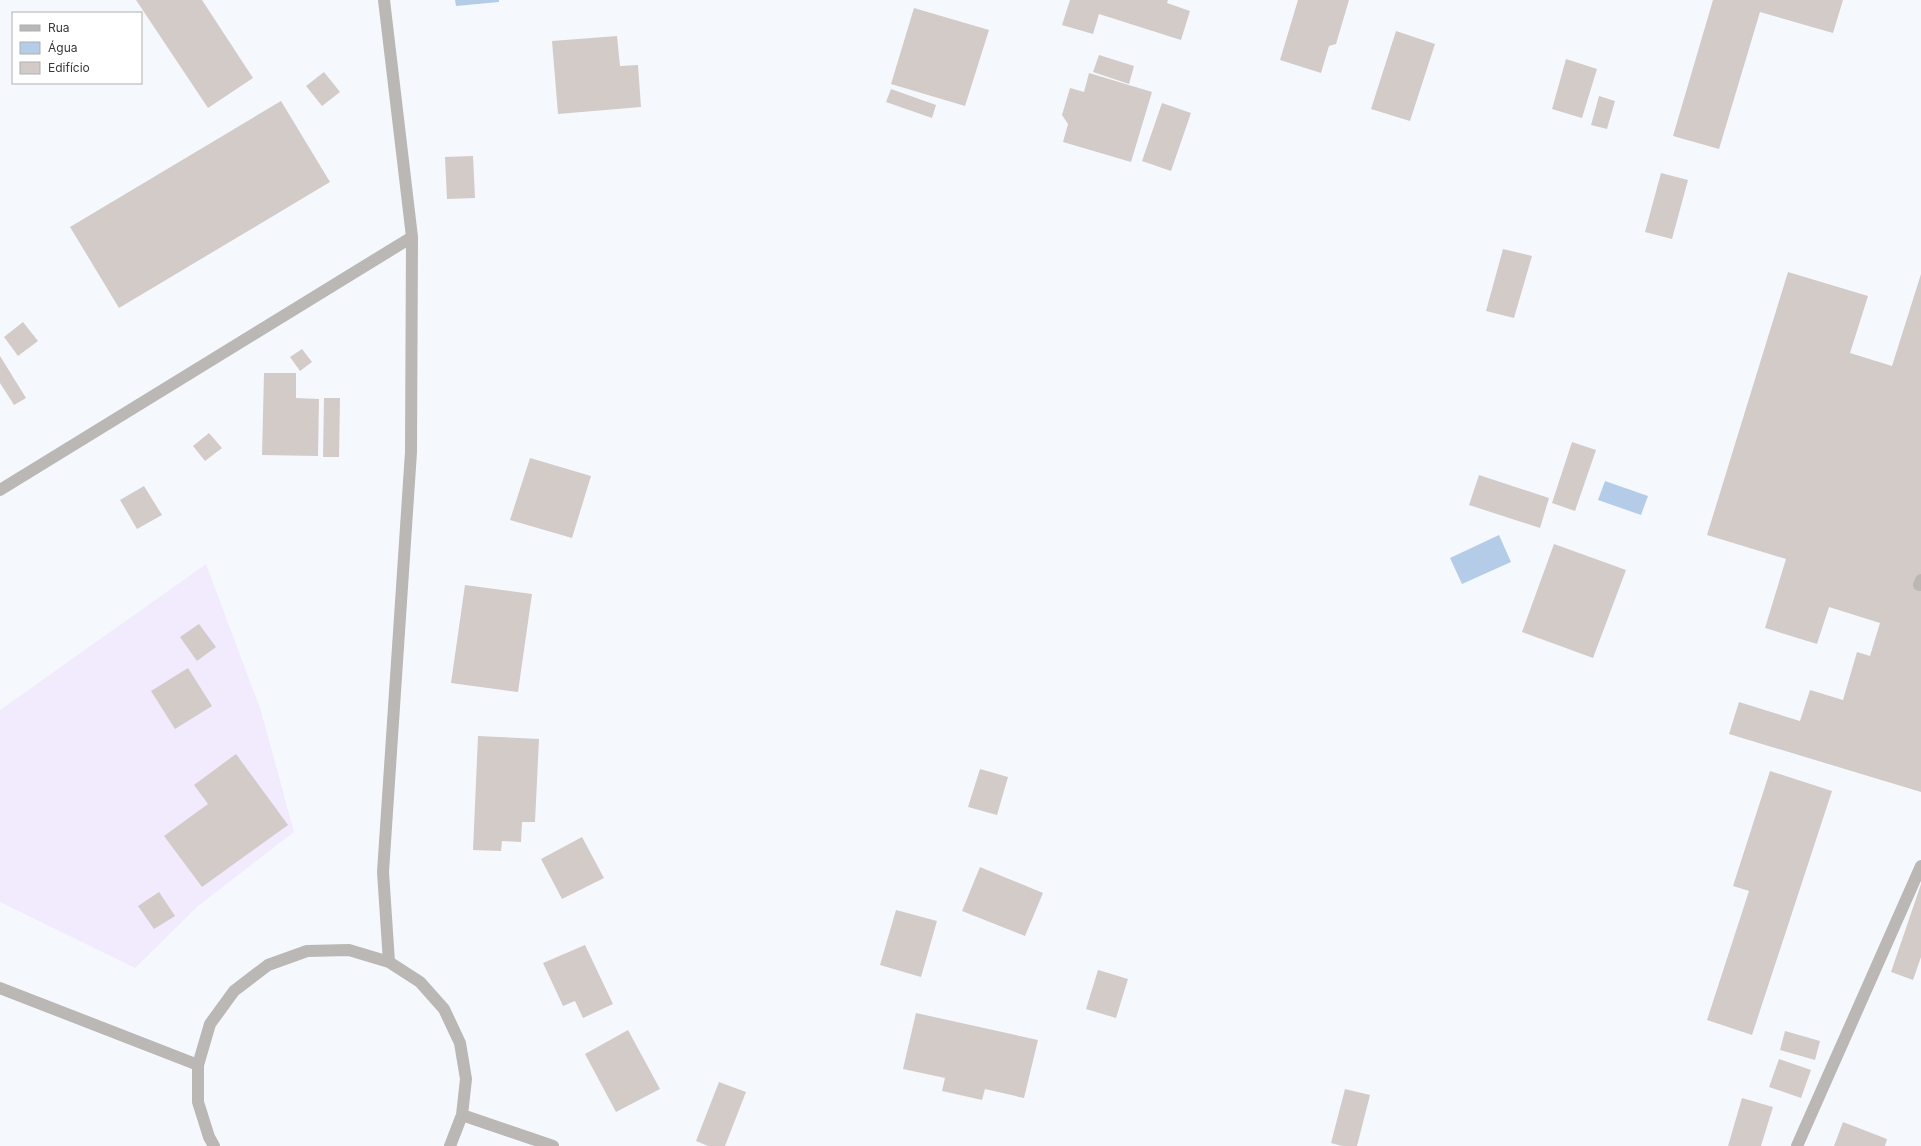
<svg xmlns="http://www.w3.org/2000/svg" width="1921" height="1146" viewBox="0 0 1921 1146" font-family="Inter,sans-serif">
<style>
.commercial{fill:#f1ebfd}
.water{fill:#b4cce8}
.building{fill:#d3cbc7}
.lines{fill:none;stroke-linecap:round;stroke-linejoin:round}
.lane{stroke:#bab7b5;stroke-width:12}
.street{stroke:#bab7b5;stroke-width:12}
</style>
<rect width="100%" height="100%" fill="#f5f9fe"/>
<!-- commercial -->
<path class="commercial" d="M206 564 261 711 294 832 198 906 135 968 0 902V710Z"/>
<!-- water -->
<path class="water" d="M455 0H499V2L456 6Z
M1605 481 1648 496 1641 515 1598 500Z
M1499 535 1511 562 1462 584 1450 558Z"/>
<!-- building -->
<path class="building" d="M136 0H202L253 78 208 108Z
M1070 0H1168L1167 3 1190 11 1181 40 1099 14 1093 34 1062 25Z
M1298 0H1349L1336 44 1329 46 1321 73 1280 60Z
M1713 0H1843L1833 33 1760 12 1719 149 1673 136Z
M914 8 989 30 965 106 891 84Z
M1396 31 1435 44 1410 121 1371 109Z
M617 36 620 66 638 65 641 107 558 114 552 41Z
M1099 55 1134 66 1129 84 1093 72Z
M1566 59 1597 69 1582 118 1552 109Z
M324 72 340 92 322 106 306 86Z
M1089 73 1152 92 1131 162 1063 142 1068 124 1062 115 1070 88 1084 92Z
M891 89 936 105 932 118 886 102Z
M1599 96 1615 101 1607 129 1591 125Z
M281 101 330 182 119 308 70 227Z
M1162 103 1191 113 1171 171 1142 161Z
M473 156 475 198 447 199 445 157Z
M1661 173 1688 180 1672 239 1645 232Z
M1503 249 1532 256 1514 318 1486 311Z
M1788 272 1868 296 1850 353 1892 366 1921 274V792L1729 734 1739 702 1800 721 1810 690 1843 700 1857 652 1870 656 1880 623 1829 607 1817 644 1765 628 1786 559 1707 535Z
M23 322 38 341 18 356 4 337Z
M302 349 312 362 300 371 290 357Z
M0 356 26 398 14 405 0 383Z
M264 373H296V398L319 399 318 456 262 455Z
M324 398H340L339 457H323Z
M209 433 222 448 205 461 193 446Z
M1572 442 1596 450 1575 511 1552 503Z
M530 458 591 476 572 538 510 520Z
M1479 475 1549 498 1540 528 1469 505Z
M144 486 162 515 137 529 120 500Z
M1554 544 1626 570 1593 658 1522 632Z
M465 585 532 594 518 692 451 683Z
M199 624 216 647 197 661 180 637Z
M188 668 212 706 175 729 151 691Z
M478 736 539 739 535 822H522L521 842 502 841 501 851 473 850Z
M236 754 288 825 202 887 164 836 208 804 194 785Z
M980 769 1008 777 997 815 968 807Z
M1770 771 1832 791 1752 1035 1707 1020 1749 891 1733 886Z
M582 837 604 878 562 899 541 859Z
M980 867 1043 893 1025 936 962 911Z
M1921 884V957L1913 980 1891 972Z
M159 892 175 916 154 929 138 906Z
M896 910 937 921 921 977 880 965Z
M585 945 613 1004 583 1018 575 1001 563 1006 543 963Z
M1098 970 1128 979 1116 1018 1086 1009Z
M916 1013 1038 1040 1024 1098 985 1089 982 1100 942 1091 945 1078 903 1069Z
M628 1030 660 1089 616 1112 585 1054Z
M1785 1031 1820 1041 1815 1060 1780 1050Z
M1779 1059 1811 1070 1801 1098 1769 1087Z
M719 1082 746 1092 725 1146H708L696 1141Z
M1345 1089 1370 1095 1357 1146H1342L1331 1143Z
M1742 1098 1773 1107 1761 1146H1728Z
M1843 1122 1887 1139 1885 1146H1834Z"/>
<g class="lines">
<!-- lane -->
<path class="lane" d="M1919 585 1921 580"/>
<!-- street -->
<path class="street" d="M384 0 412 237 411 452 383 872 389 962
M0 490 412 237
M0 988 198 1065
M462 1115 553 1146
M214 1146 209 1137 198 1102V1065L210 1024 234 991 268 965 307 951 349 950 389 962 420 982 444 1009 460 1043 466 1079 462 1115 450 1146
M1797 1146 1921 866"/>
</g>
<!-- legend -->
<rect x="12" y="12" width="130" height="72" fill="#ffffff" stroke="#afafb1"/>
<rect x="20" y="25" width="20" height="6" fill="#bab7b5" stroke="#afafb1"/>
<text x="48" y="32" font-size="12" fill="#37383b">Rua</text>
<rect x="20" y="42" width="20" height="12" fill="#b4cce8" stroke="#afafb1"/>
<text x="48" y="52" font-size="12" fill="#37383b">Água</text>
<rect x="20" y="62" width="20" height="12" fill="#d3cbc7" stroke="#afafb1"/>
<text x="48" y="72" font-size="12" fill="#37383b">Edifício</text>
</svg>
